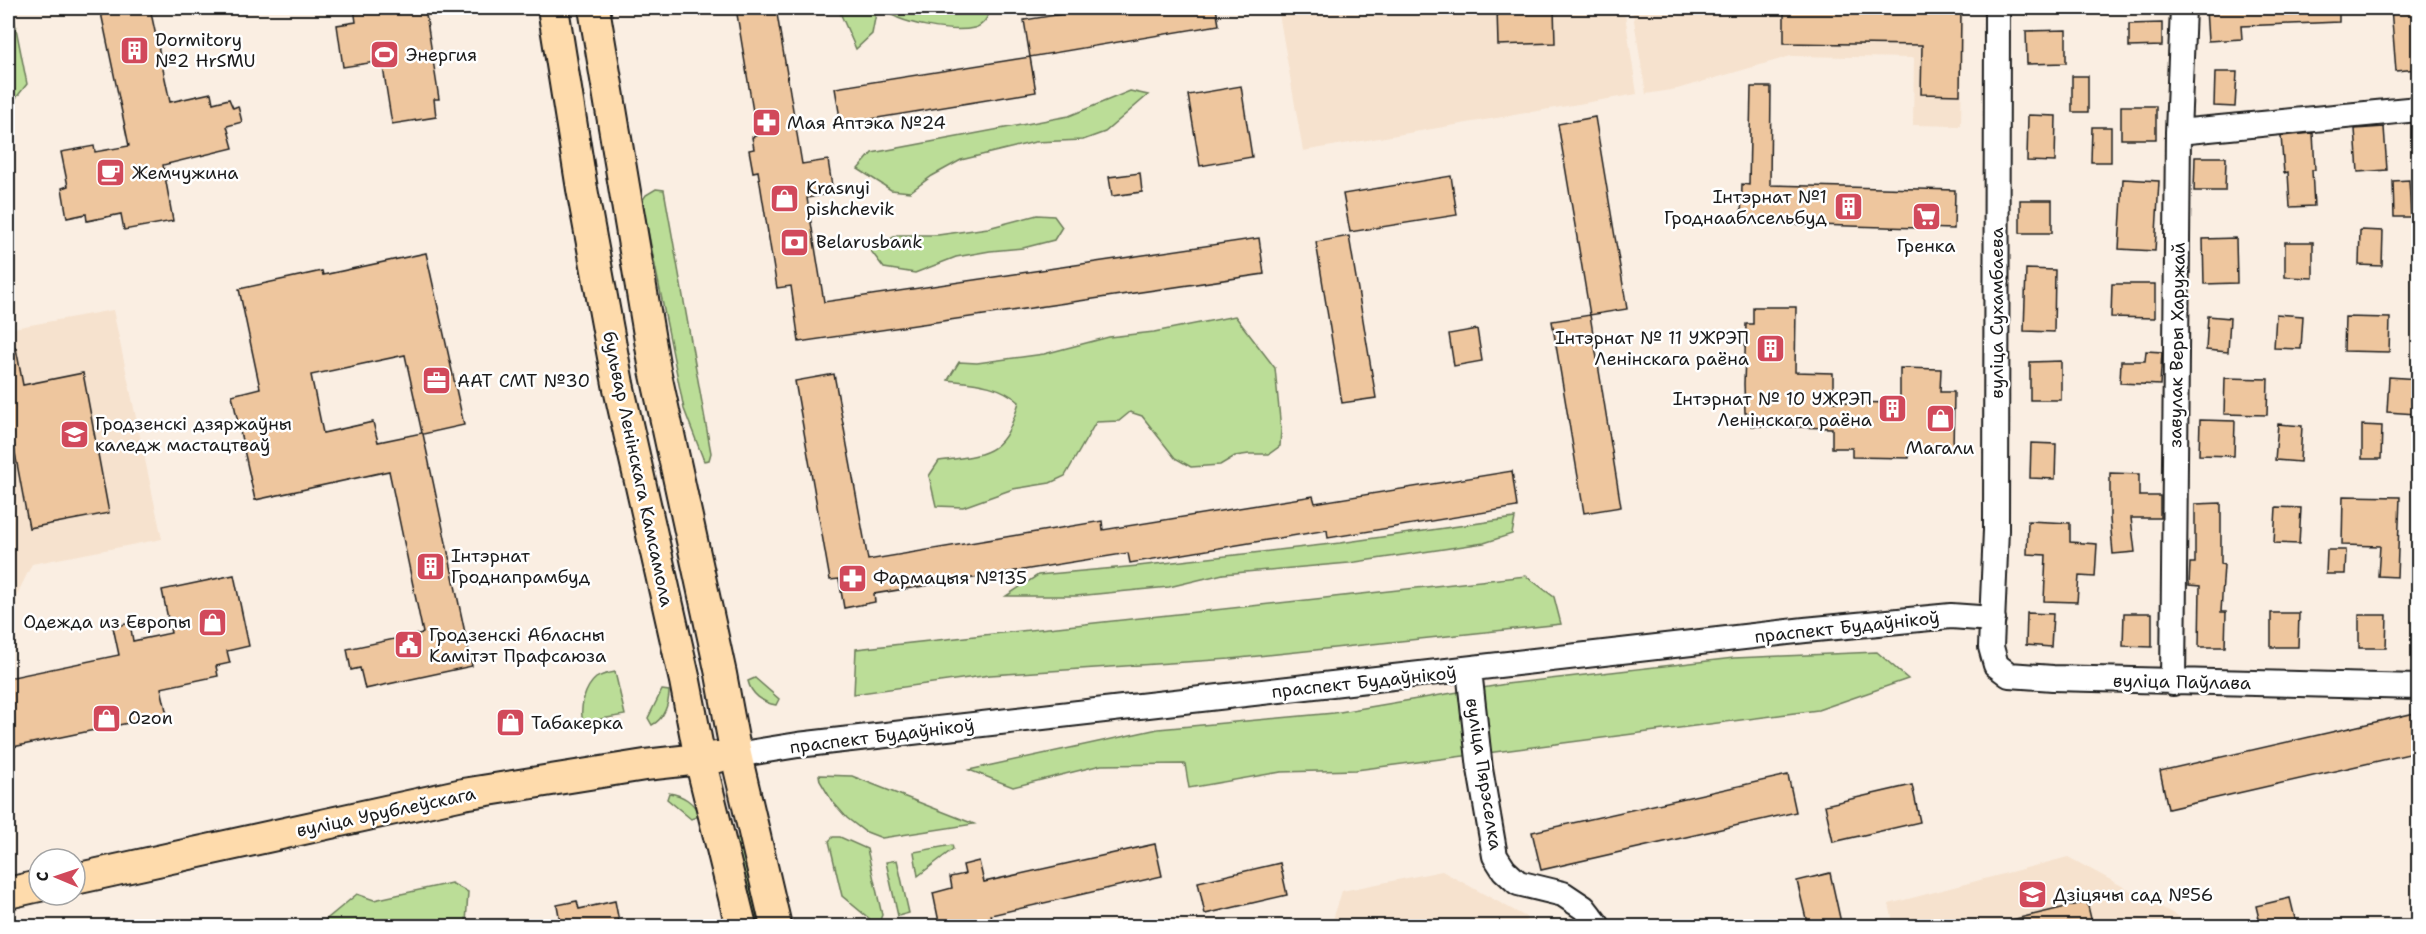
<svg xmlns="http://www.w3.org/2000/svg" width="2426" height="934" viewBox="0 0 2426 934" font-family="'Shantell Sans',sans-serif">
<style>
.built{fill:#f6e2ce}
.green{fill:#bbdd97;stroke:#6c7c5a;stroke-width:1.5}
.building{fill:#eec69e;stroke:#1c1c1c;stroke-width:1.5;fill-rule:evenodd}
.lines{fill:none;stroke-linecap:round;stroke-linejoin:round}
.minor-casing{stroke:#1c1c1c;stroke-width:28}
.major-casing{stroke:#1c1c1c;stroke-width:34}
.minor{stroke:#fff;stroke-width:24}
.major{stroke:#fedbac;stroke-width:30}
.labels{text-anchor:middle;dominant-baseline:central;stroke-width:5;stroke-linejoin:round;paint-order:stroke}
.poi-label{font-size:18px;fill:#1c1c1c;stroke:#fff;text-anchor:start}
.street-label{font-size:18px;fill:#1c1c1c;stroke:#fff}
</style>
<rect width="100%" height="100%" fill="#faeee2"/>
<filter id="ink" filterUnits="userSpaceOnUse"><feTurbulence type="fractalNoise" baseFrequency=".0167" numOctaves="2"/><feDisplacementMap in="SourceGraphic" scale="12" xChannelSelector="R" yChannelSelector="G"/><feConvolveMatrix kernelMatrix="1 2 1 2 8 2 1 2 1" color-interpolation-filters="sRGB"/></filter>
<g filter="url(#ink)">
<!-- built -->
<path class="built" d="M1278 8H1624L1637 94 1303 151Z
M1632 8H1963L1961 126 1913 125 1914 58 1791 56 1677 89 1646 94Z
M113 310 162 539 32 564 8 613V329Z
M2068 857 2185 920 2187 926H1894L1889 904Z
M1442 871 1526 917 1528 926H1331L1342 891Z"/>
<!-- green -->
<path class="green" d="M8 8H12L27 84 16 98 8 102Z
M838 8H877L872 34 856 49Z
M883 8H992C988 16 984 26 974 28 954 33 896 24 883 8Z
M1130 91 1148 95 1105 132 1083 140 1035 142 961 160 932 176 910 192 891 190 858 169 872 153 1069 116Z
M656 189 664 190 711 453 709 460 704 461 684 409 642 201 646 195Z
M1037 215 1054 216 1062 227 1054 240 1023 248 990 251 956 257 915 273 884 268 871 251 897 235H938L988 228Z
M1235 316 1275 368 1281 430 1280 446 1269 454H1249L1235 456 1220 465 1191 467 1175 458 1142 416 1130 412 1119 421 1096 422 1065 476 1050 483 1013 489 963 507 936 506 929 476 939 461C990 454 1004 455 1019 402 999 384 973 383 948 380L959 362 977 363 1044 354 1109 337 1154 332Z
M1515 518 1512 534 1484 543 1349 563 1223 574 1169 587 1076 596H1006L1038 575 1138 566 1340 543Z
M1526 576 1554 597 1561 624 1230 659 990 675 854 694 856 649Z
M1877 652 1908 679 1818 710 1356 770 1281 772 1189 788 1185 764 1101 765 1013 787 969 770 1158 729 1334 713 1506 684 1734 658Z
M615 672 625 715 583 722C579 708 585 687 596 678 602 674 609 673 615 672Z
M755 678 779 699 776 705C763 703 751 694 748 681Z
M662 690 669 691C669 704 664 719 652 725L648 718Z
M819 775 852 776 974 824 882 838 864 831 847 818 832 801 820 781Z
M669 793C682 795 695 802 699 816L691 819 667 799Z
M742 837 762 926H756L735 839Z
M833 837H840L867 849 882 915 880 920H871L842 896 829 841Z
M952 845 953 849 918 876 914 852Z
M897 860 909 913 898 916 886 862Z
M451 883 468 892 466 923 448 926H244L287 922H323L357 894 374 900Z"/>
<!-- building -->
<path class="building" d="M100 8H150L170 102 211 93 213 103 229 99 233 108 238 106 242 122 227 126 233 148 163 165 173 221 124 230 121 214 87 221 86 214 67 218 62 188 68 186 61 152 94 146 95 152 129 146Z
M354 8H425L439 99H434L436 117 392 124 382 61 343 67 337 25 356 22Z
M736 8H776L802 164 828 160 833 193 807 198 824 302 1259 238 1264 274 799 342 791 286 777 288 758 171 753 172 749 150 754 149 752 137 757 136Z
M1101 8H1216L1219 25 1030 57 1024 20Z
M1497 8H1554L1555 43 1498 45Z
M1784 8H1961L1960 95 1921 94 1922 45 1784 43Z
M2234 8H2339V22L2241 26 2242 39 2208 41 2206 9Z
M2391 8H2417L2418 69 2396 71Z
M2162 23V46L2129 47V24Z
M2066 30V63L2027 64 2026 31Z
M1030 57 1036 92 841 124 835 88Z
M2215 72H2237L2235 107 2214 106Z
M2072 76H2088V112H2072Z
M1241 86 1252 157 1200 166 1188 95Z
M1751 87H1771L1770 185 1955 190 1954 229 1741 223 1742 184 1749 185Z
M2121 106H2156V139H2121Z
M2028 115 2056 116 2055 162 2027 161Z
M1595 117 1627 309 1590 315 1558 124Z
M2092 127H2111V162H2091Z
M2384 127 2387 170 2358 172 2355 129Z
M2313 133 2315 170H2312L2314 206 2290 207 2288 172 2284 173 2281 136Z
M2195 157H2226L2225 191H2194Z
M1140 173 1142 192 1112 196 1109 177Z
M1451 176 1457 215 1350 232 1343 194Z
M2123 179 2159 181 2155 251 2119 249Z
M2409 180 2411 217H2394L2393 181Z
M2020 200H2052V233H2020Z
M2360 230 2383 231 2382 266 2359 265Z
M1349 236 1376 398 1342 403 1316 242Z
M2236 238 2237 283 2204 284 2203 239Z
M2285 242H2313V278L2285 277Z
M426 253 464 425 423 434 472 666 365 689 360 668 351 670 347 649 423 633 389 471 255 500 232 395 260 388 239 289 322 271 323 275ZM405 355 422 433 378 442 373 422 323 433 311 375Z
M2026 269 2055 270 2054 332 2024 331Z
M2112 284H2155V318L2111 317Z
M1753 307H1796L1795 372 1833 373V402L1900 403V368L1941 369 1940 392H1954L1953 450 1909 449V458L1852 457V448H1832V428L1752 426V413H1745L1744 384 1746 324H1753Z
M2276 314 2303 316 2301 349 2274 348Z
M1590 315 1621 507 1584 513 1552 321Z
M2208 316 2230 318 2228 352 2206 350Z
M2345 317 2390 318 2389 352 2344 351Z
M1477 329 1482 361 1454 366 1449 334Z
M8 348H16L23 385 83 373 109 513 29 528 13 442 8 443Z
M2146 351 2162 352 2160 385 2120 383 2121 361H2145Z
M2061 361V400H2030V362Z
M834 374 868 560 1102 521 1103 530 1313 496 1315 503 1512 471 1517 507 1328 538 1327 530 1130 563 1128 553 874 594 875 602 844 608 839 579 830 580 795 381Z
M2389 377 2418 379 2416 414 2387 412Z
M2225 378 2268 379 2267 415 2224 414Z
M2200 420 2235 421 2234 456 2199 455Z
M2278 424 2302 426 2300 462 2275 460Z
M2362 425 2382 426 2381 459H2362Z
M2031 443 2056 444 2055 479 2030 478Z
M2110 473 2139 474V496H2160V518H2131L2135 552 2113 554 2110 519Z
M2343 496 2400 497 2397 577 2378 576 2380 546 2342 545Z
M2221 503V564L2224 565 2221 612H2226L2225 647H2199L2200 586 2189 585 2190 563H2195V504Z
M2276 507 2301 508 2299 544 2274 543Z
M2028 521 2070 523V542L2097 544 2095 577 2079 576 2077 602 2044 601 2046 555 2027 554Z
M2327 550H2346L2345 574H2326Z
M234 575 249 646 227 651 230 663 216 666 218 676 161 688 167 715 8 748V678L119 655 113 627 130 623 133 641 171 633 162 590Z
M2027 613 2053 614 2051 647 2026 645Z
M2124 613H2152V647L2123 646Z
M2271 613H2299L2298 647H2271Z
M2359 615H2387L2386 648H2359Z
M2415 713 2418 727V752L2168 809 2160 771Z
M1788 775 1796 812 1541 870 1532 832Z
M1912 785 1920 822 1833 842 1825 805Z
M1155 844 1162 876 991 915 994 927H940L933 893 952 888 950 877 965 874 963 865 979 861 984 882Z
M1280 863 1287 895 1205 914 1198 882Z
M1830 873 1842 927H1808L1797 881Z
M2290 898 2297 927H2261L2256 906Z
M577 901 579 909 615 901 620 927H561L557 905Z
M2087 902 2093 927H2011V920Z"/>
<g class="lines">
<defs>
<path id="minor" d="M1997 8 1996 530 1991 647 1996 665 2009 675 2053 678 2418 687
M2178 132 2418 109
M1469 670 1480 769 1495 856 1504 870 1518 883 1563 894 1584 908 1598 926
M2173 683 2178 132 2183 8
M736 755 798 745 1805 630 1951 616 1993 619"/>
<path id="major" d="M553 8 582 189 618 384 685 681 700 759 741 926
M594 8 655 370 721 674 736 755 776 926
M75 879 463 794 645 765 718 757
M8 893 39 886"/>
</defs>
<!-- minor casing -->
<use href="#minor" class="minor-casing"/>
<!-- major casing -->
<use href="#major" class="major-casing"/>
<!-- minor -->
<use href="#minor" class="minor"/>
<!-- major -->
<use href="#major" class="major"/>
</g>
</g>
<!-- icons -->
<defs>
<symbol id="building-square" viewBox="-11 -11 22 22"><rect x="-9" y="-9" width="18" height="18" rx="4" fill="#d1495b" stroke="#fff"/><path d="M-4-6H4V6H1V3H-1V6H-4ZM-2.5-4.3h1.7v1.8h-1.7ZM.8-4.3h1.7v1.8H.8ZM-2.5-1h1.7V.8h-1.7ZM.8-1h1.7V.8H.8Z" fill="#fff"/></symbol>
<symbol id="stadium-square" viewBox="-11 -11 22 22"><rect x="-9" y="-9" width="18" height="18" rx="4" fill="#d1495b" stroke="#fff"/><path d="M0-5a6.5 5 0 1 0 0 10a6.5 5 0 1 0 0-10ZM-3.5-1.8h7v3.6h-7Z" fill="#fff"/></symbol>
<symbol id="pharmacy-square" viewBox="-11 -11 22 22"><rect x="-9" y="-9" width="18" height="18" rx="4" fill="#d1495b" stroke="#fff"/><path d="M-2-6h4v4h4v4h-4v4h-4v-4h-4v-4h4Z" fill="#fff"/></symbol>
<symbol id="cafe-square" viewBox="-11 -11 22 22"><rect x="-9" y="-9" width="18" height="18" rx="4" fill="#d1495b" stroke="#fff"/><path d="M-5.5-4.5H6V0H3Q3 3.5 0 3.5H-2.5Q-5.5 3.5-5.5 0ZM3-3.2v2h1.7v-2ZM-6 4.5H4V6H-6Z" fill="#fff"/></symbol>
<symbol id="shop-square" viewBox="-11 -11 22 22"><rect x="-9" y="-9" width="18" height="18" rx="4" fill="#d1495b" stroke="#fff"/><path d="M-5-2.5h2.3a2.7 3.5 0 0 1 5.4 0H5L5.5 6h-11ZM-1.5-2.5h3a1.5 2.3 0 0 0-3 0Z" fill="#fff"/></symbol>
<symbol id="supermarket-square" viewBox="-11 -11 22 22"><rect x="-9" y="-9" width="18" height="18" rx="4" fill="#d1495b" stroke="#fff"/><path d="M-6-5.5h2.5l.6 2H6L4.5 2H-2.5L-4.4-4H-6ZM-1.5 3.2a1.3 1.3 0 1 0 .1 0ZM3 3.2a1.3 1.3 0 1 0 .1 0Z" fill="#fff"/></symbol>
<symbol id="bank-square" viewBox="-11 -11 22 22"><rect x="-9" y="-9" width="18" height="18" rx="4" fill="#d1495b" stroke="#fff"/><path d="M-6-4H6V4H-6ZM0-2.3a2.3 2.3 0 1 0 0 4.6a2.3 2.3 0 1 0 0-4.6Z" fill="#fff"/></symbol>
<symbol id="office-square" viewBox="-11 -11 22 22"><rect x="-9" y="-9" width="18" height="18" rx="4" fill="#d1495b" stroke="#fff"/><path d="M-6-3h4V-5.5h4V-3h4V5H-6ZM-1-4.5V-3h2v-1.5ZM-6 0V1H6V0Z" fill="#fff"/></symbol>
<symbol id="university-square" viewBox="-11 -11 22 22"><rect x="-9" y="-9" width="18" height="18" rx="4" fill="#d1495b" stroke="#fff"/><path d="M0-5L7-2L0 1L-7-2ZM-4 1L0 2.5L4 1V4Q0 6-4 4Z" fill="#fff"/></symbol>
<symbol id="civic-square" viewBox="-11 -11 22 22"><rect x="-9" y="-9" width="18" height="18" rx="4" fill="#d1495b" stroke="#fff"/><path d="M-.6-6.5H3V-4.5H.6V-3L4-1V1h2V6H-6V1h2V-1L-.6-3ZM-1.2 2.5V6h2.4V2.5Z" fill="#fff"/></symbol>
<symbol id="school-square" viewBox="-11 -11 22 22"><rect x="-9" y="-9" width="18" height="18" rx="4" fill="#d1495b" stroke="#fff"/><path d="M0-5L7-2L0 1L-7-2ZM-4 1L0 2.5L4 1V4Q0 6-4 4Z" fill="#fff"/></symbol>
</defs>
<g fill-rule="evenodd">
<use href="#building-square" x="118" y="34" width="33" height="33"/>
<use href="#stadium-square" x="368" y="38" width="33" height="33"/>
<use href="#pharmacy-square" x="750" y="106" width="33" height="33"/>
<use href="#cafe-square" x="94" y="156" width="33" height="33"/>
<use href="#shop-square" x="768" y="182" width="33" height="33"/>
<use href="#building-square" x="1832" y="190" width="33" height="33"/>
<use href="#supermarket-square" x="1910" y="200" width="33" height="33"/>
<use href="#bank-square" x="778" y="226" width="33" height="33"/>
<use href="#building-square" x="1754" y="332" width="33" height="33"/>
<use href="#office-square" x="420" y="364" width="33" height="33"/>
<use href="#building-square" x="1876" y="392" width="33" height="33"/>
<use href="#shop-square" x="1924" y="402" width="33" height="33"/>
<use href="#university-square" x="58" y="418" width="33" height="33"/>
<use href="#building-square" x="414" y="550" width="33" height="33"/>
<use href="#pharmacy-square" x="836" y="562" width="33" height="33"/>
<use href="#shop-square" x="196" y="606" width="33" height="33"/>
<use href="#civic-square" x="392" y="628" width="33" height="33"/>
<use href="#shop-square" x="90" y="702" width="33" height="33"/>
<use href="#shop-square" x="494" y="706" width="33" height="33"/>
<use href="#school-square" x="2016" y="878" width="33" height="33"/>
</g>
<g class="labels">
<!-- poi labels -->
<g class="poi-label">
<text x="155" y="40">Dormitory<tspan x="155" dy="21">№2 HrSMU</tspan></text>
<text x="406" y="55">Энергия</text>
<text x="787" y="123">Мая Аптэка №24</text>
<text x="132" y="173">Жемчужина</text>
<text x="806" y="188">Krasnyi<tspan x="806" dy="21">pishchevik</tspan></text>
<text x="1827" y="197" text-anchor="end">Інтэрнат №1<tspan x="1827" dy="21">Гроднааблсельбуд</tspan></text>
<text x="816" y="242">Belarusbank</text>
<text x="1926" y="246" text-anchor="middle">Гренка</text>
<text x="1749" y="338" text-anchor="end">Інтэрнат № 11 УЖРЭП<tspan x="1749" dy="21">Ленінскага раёна</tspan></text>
<text x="457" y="381">ААТ СМТ №30</text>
<text x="1872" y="399" text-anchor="end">Інтэрнат № 10 УЖРЭП<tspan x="1872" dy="21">Ленінскага раёна</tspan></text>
<text x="95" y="424">Гродзенскі дзяржаўны<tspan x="95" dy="21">каледж мастацтваў</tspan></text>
<text x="1940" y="448" text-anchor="middle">Магали</text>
<text x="451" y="556">Інтэрнат<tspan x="451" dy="21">Гроднапрамбуд</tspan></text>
<text x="873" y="578">Фармацыя №135</text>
<text x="191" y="622" text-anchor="end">Одежда из Европы</text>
<text x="429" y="635">Гродзенскі Абласны<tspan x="429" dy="21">Камітэт Прафсаюза</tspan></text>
<text x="128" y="718">Ozon</text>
<text x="531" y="723">Табакерка</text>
<text x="2053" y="895">Дзіцячы сад №56</text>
</g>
<!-- street labels -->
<g class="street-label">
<text transform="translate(1997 313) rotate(-90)">вуліца Сухамбаева</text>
<text transform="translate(2177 345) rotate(-89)">завулак Веры Харужай</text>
<text transform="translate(638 469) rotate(78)">бульвар Ленінскага Камсамола</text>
<text transform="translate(1847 627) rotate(-6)">праспект Будаўнікоў</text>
<text transform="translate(1364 682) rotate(-6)">праспект Будаўнікоў</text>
<text transform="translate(2182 682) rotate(1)">вуліца Паўлава</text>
<text transform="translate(882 736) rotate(-7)">праспект Будаўнікоў</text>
<text transform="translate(1484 774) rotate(81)">вуліца Пярэселка</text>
<text transform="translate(386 812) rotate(-12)">вуліца Урублеўскага</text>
</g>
</g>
<!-- margin -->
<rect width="2426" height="934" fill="none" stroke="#fff" stroke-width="30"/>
<rect x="15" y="15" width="2396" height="904" fill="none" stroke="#1c1c1c" stroke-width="2" filter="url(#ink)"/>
<!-- north arrow -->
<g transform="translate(57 877) rotate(272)"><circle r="28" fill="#ffffff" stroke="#a4a4a4" stroke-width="1.5"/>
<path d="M0-4.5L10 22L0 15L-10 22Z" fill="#d1495b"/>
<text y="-9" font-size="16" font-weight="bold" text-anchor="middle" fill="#1c1c1c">С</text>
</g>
</svg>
